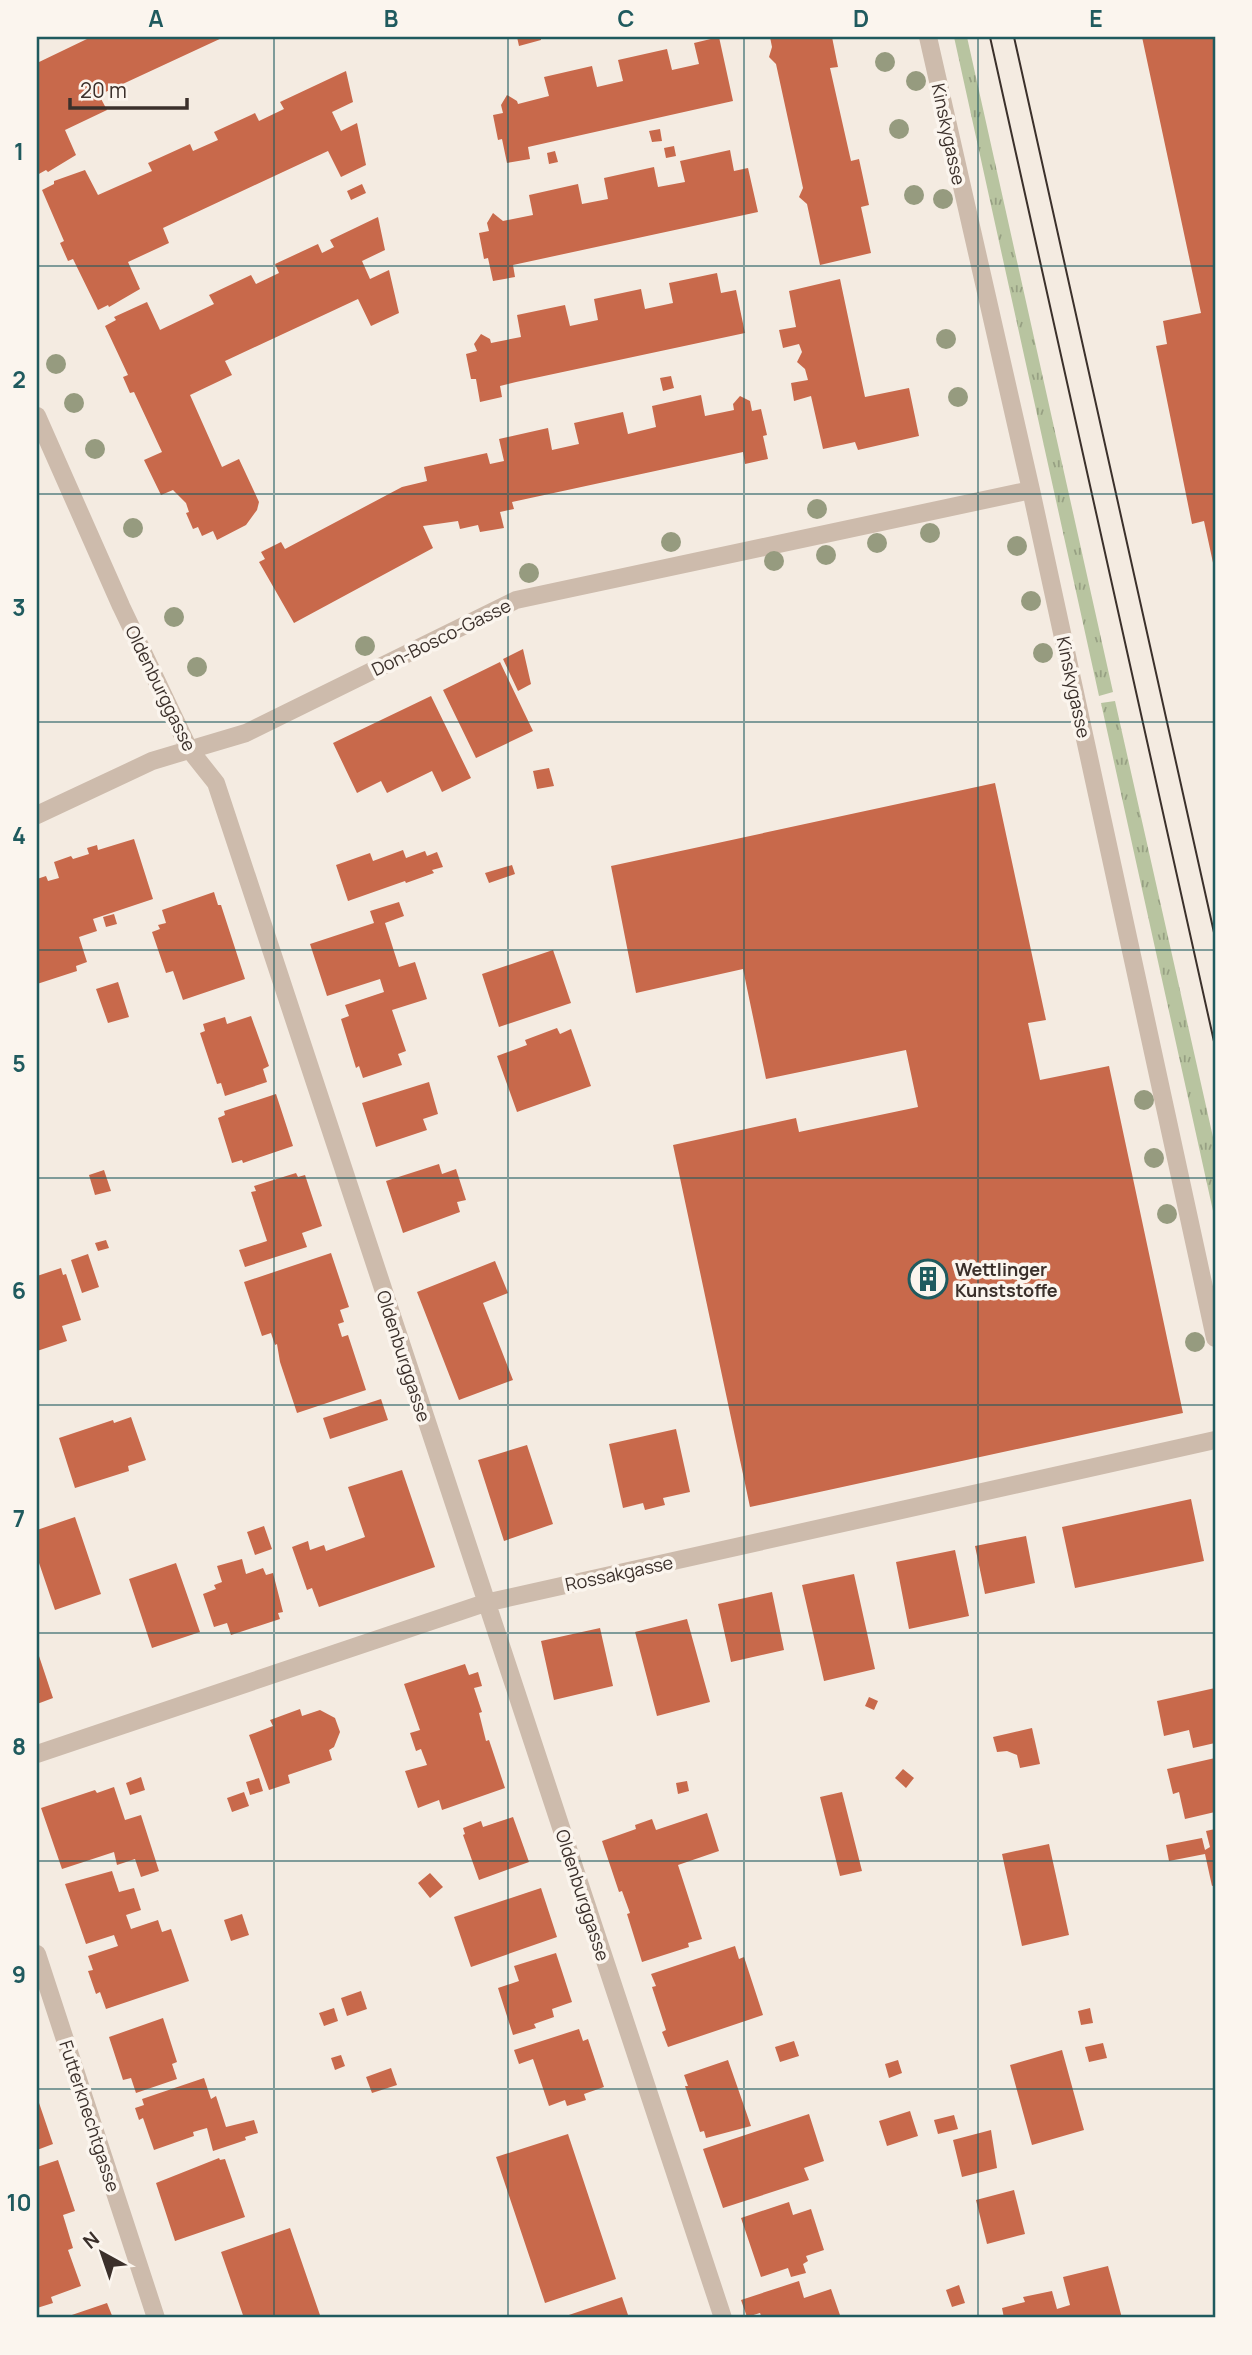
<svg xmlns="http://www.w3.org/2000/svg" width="1252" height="2355" viewBox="0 0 1252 2355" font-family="Manrope,sans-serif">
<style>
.grass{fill:url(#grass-tufts)}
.building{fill:#c8694b}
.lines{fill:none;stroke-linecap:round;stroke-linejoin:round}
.minor{stroke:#cdbbac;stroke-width:18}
.tram{stroke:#3b302b;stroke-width:2}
.tree{fill:#969b7f}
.grid{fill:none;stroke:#1f5a5e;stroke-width:2;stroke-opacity:0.55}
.labels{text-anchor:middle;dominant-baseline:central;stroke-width:7;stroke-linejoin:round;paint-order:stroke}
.street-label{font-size:18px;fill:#3b302b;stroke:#fbf5ee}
.poi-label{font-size:18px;font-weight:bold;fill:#3b302b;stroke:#fbf5ee;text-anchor:start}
.neatline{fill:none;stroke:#1f5a5e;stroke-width:2.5}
.grid-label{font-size:23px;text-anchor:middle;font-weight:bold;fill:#1f5a5e}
</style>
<defs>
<pattern id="grass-tufts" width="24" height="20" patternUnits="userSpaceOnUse" patternTransform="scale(1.75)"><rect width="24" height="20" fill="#b8c4a0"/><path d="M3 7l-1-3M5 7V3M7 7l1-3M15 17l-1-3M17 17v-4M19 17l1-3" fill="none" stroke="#97a083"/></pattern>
</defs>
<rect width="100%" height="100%" fill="#f4ebe1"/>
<!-- grass -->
<path class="grass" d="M954 37H967L1113 692 1099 696Z
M1115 701 1215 1146V1220L1101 703Z"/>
<!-- building -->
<path class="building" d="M88 37H224L99 95 107 110 65 130 76 155 48 172 46 170 37 175V63L89 38Z
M517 37H541V40L519 46Z
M719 37 733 101 528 147 530 159 507 163 502 139 498 140 493 115 503 113 501 105 507 95 517 101 518 104 549 96 544 77 592 66 597 87 623 81 618 60 667 49 672 70 699 64 694 43Z
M770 37H832L838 67 830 68 851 161 859 159 869 205 861 207 871 253 820 265 807 204 799 197 803 188 776 64 769 57 772 47Z
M1142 37H1215V572L1204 521 1192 524 1156 346 1167 344 1163 321 1201 313Z
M346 71 353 102 332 112 341 131 357 123 366 165 341 177 328 151 163 228 169 243 128 262 140 289 109 307 108 305 98 310 73 259 68 261 60 243 64 241 42 190 54 184V181L85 170 98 195 152 171 148 163 190 144 193 151 218 140 214 132 251 115 255 113 259 121 284 109 280 102Z
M660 129 662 141 652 142 649 131Z
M674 146 676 156 666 158 664 148Z
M730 150 734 171 748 168 758 212 513 265 515 277 493 281 488 258 484 259 479 233 489 231 487 223 493 213 503 221 533 215 529 195 578 184 582 204 608 199 604 178 654 167 658 187 685 182 680 161Z
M555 151 558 162 549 164 547 153Z
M362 184 366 193 351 200 347 191Z
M378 217 385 250 362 261 370 279 389 270 399 313 371 326 358 299 225 361 232 375 190 395 222 467 239 459 259 502 257 510 246 525 217 540 213 531 202 536 198 527 193 529 186 513 189 512 186 503 173 490 161 495 144 460 162 452 134 392 130 393 123 377 128 375 105 326 116 320 114 317 147 302 160 330 214 304 209 295 251 275 256 284 279 273 275 264 318 244 322 253 334 247 330 240Z
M717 273 721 293 736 290 745 333 516 382 500 386 502 397 480 402 476 379H471L466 354 477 351 474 344 481 334 490 339 491 343 521 337 517 315 565 305 570 326 598 320 594 299 641 289 645 309 673 303 669 283Z
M840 279 865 397 909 388 919 436 858 450 855 442 823 449 811 396 794 401 791 383 808 380 805 369 797 362 802 352 799 344 783 348 779 330 796 327 789 291Z
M671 376 674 388 663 391 660 378Z
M701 395 705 416 734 410 733 404 740 396 750 401 752 411 761 409 767 435 763 436 768 459 745 464 743 452 512 502 514 509 500 512 504 528 480 532 478 525 460 529 458 521 423 526 433 548 294 623 259 562 265 559 261 552 281 542 285 549 402 487 427 481 424 467 487 453 490 464 504 461 499 439 548 428 552 450 579 444 574 423 623 412 628 434 656 427 652 406Z
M523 649 531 684 518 691 503 659Z
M500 662 533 731 476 758 443 690Z
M431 696 471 778 442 792 432 771 387 793 381 781 357 793 333 743Z
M549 768 554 786 537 789 533 771Z
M995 783 1046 1020 1028 1023 1040 1080 1109 1066 1183 1413 750 1507 673 1145 796 1118 799 1132 918 1107 906 1050 766 1079 743 969 636 993 611 866Z
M134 839 153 899 93 919 97 931 79 937 87 962 76 966 77 971 37 984V879L46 876 48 881 59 878 54 862 71 856 73 859 89 854 87 848 97 845 98 850Z
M403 850 406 858 425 851 427 856 437 852 443 867 432 870 434 873 406 883 405 881 348 901 336 865 370 853 373 861Z
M512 865 515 874 489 883 485 873Z
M214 892 218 905H221L245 979 183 1000 173 971 166 973 152 932 160 929 158 925 166 923 162 910Z
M399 902 404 916 385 923 399 967 415 962 427 999 392 1010 406 1051 398 1054 402 1065 363 1078 359 1066 356 1068 341 1019 349 1016 345 1005 384 992 380 979 327 996 310 944 374 923 370 911Z
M114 914 117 924 106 927 103 917Z
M553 950 571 1003 499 1027 482 974Z
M118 982 129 1017 108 1023 96 989Z
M251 1016 269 1066 263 1069 267 1082 225 1096 221 1083 217 1084 200 1033 205 1031 203 1024 225 1017 227 1024Z
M557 1028 560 1034 571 1029 591 1086 517 1112 497 1056 527 1045 525 1040Z
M429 1082 438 1114 423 1119 427 1130 376 1147 362 1103Z
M276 1094 293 1146 243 1163 242 1160 232 1163 218 1118 225 1115 224 1111Z
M439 1164 442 1174 456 1169 466 1200 457 1202 460 1212 403 1233 386 1181Z
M104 1170 111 1191 95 1195 89 1175Z
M296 1173 298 1177 305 1175 322 1226 302 1233 307 1247 245 1267 239 1250 267 1241 251 1192 256 1191 254 1186Z
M106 1240 109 1248 98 1251 95 1243Z
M331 1253 349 1307 340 1310 344 1322 338 1324 342 1337 348 1335 366 1390 297 1413 280 1362 277 1344 275 1345 271 1333 262 1336 244 1282Z
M88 1254 99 1287 82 1293 71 1260Z
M495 1261 508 1293 483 1303 513 1380 459 1400 417 1292Z
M61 1268 63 1275 66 1274 81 1320 62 1326 67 1341 37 1351V1276Z
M381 1399 388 1420 330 1439 323 1418Z
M131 1417 146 1460 128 1466 129 1471 75 1488 59 1438 113 1420 114 1423Z
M676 1429 690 1492 663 1498 665 1505 645 1510 643 1503 623 1508 609 1444Z
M527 1445 553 1524 504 1541 478 1460Z
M402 1470 435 1567 319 1607 312 1588 307 1590 292 1547 308 1541 310 1550 324 1545 326 1551 365 1537 348 1487Z
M1191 1499 1204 1561 1075 1588 1062 1527Z
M75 1517 101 1594 55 1610 37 1557V1530Z
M264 1526 272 1549 255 1555 247 1532Z
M1026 1536 1035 1583 985 1594 975 1546Z
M955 1550 969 1616 909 1629 896 1562Z
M242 1559 246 1574 263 1568 266 1575 273 1573 283 1612 278 1613 280 1619 231 1635 227 1623 214 1627 203 1594 216 1589 214 1585 222 1582 217 1566Z
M176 1563 200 1632 152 1648 129 1579Z
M854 1574 875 1669 824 1681 802 1585Z
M772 1592 784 1650 731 1662 718 1604Z
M687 1619 710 1702 657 1716 635 1632Z
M600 1628 613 1686 554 1700 541 1641Z
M37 1650 53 1698 37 1704Z
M465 1664 469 1675 478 1672 482 1686 474 1688 482 1712 479 1713 486 1741 489 1740 505 1788 442 1810 439 1800 418 1808 405 1771 427 1765 421 1749 416 1751 410 1733 420 1730 404 1684Z
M1215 1688V1743L1193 1748 1189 1730 1164 1736 1157 1701Z
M869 1697 878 1701 874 1710 865 1706Z
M300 1709 302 1716 320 1710 335 1718 340 1732 334 1747 329 1750 332 1760 288 1775 290 1783 269 1790 249 1735 273 1726 270 1720Z
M1032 1728 1040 1764 1020 1768 1017 1755 1007 1751 997 1752 993 1737Z
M1215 1758V1812L1185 1819 1179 1792 1173 1794 1167 1769Z
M903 1769 914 1778 906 1788 895 1778Z
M141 1777 145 1790 130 1795 126 1783Z
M259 1778 263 1791 250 1795 246 1782Z
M687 1781 689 1791 678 1794 676 1783Z
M114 1787 125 1820 141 1815 159 1871 141 1877 135 1859 117 1865 114 1852 62 1869 41 1808 95 1790 97 1793Z
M244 1792 249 1806 232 1812 227 1798Z
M842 1792 862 1871 840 1876 820 1797Z
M707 1813 719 1851 678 1865 702 1939 688 1943 689 1947 642 1962 627 1914 630 1913 622 1891 619 1892 602 1841 636 1829 635 1825 652 1819 656 1830Z
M513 1817 529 1862 479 1880 463 1835 465 1834 463 1828 481 1821 483 1827Z
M1215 1829V1885L1212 1886 1205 1854 1169 1861 1166 1845 1202 1838 1205 1850 1210 1847 1206 1831Z
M1049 1844 1069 1935 1022 1946 1002 1854Z
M112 1871 119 1892 134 1888 141 1910 126 1915 131 1929 158 1920 162 1932 171 1929 189 1981 106 2009 100 1992 96 1994 88 1971 93 1970 88 1956 118 1946 114 1935 86 1944 65 1884Z
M430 1873 443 1887 430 1898 418 1883Z
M541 1888 557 1937 471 1967 454 1917Z
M242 1914 249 1935 231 1941 224 1920Z
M735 1946 739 1959 744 1957 763 2015 668 2047 662 2032 666 2030 652 1987 656 1986 651 1974Z
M556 1953 572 2002 552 2009 554 2017 534 2024 536 2028 513 2035 498 1988 519 1981 514 1966Z
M361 1991 367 2009 347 2016 341 1998Z
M334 2008 338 2021 324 2026 319 2013Z
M1090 2008 1093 2023 1081 2025 1078 2011Z
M163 2018 177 2062 172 2064 177 2079 136 2093 131 2078 123 2080 109 2037Z
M579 2029 583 2041 588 2039 604 2087 584 2094 586 2100 567 2106 565 2100 549 2106 533 2059 519 2064 514 2050Z
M794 2041 799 2056 780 2062 775 2047Z
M1103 2043 1107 2058 1089 2062 1085 2047Z
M1062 2050 1084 2130 1032 2145 1010 2065Z
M341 2055 345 2066 335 2070 331 2058Z
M728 2060 751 2126 706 2138 704 2131 700 2132 685 2086H688L684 2075Z
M898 2060 902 2073 889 2078 885 2064Z
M391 2068 397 2085 372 2093 366 2077Z
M204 2078 211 2099 216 2096 226 2127 254 2120 258 2133 245 2137 246 2140 213 2151 207 2128 193 2132 194 2136 154 2150 143 2118 139 2120 135 2108 144 2105 142 2099Z
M37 2097 53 2144 37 2150Z
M910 2111 918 2136 887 2146 879 2121Z
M809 2114 824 2161 804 2168 809 2180 723 2208 703 2149Z
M954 2115 958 2129 938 2134 934 2120Z
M991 2130 997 2168 962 2177 953 2140Z
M568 2134 616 2279 545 2303 496 2157Z
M219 2158 220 2160 225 2159 245 2217 175 2241 156 2183Z
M58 2160 75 2211 63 2215 73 2248 68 2250 81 2286 51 2297 53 2303 37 2308V2167Z
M1014 2190 1025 2234 987 2244 976 2200Z
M789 2202 793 2215 811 2209 824 2250 806 2256 808 2261 803 2264 806 2273 791 2277 788 2268 761 2277 741 2218Z
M290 2228 321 2318H244L221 2252Z
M1108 2266 1122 2318H1004L1002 2308 1025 2302 1023 2297 1052 2291 1057 2309 1070 2305 1063 2277Z
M799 2281 804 2298 831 2289 841 2318H762L760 2313 747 2317 741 2300Z
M959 2285 965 2303 952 2307 946 2290Z
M622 2297 629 2318H560Z
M107 2303 113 2318H63Z"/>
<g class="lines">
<!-- minor -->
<path class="minor" d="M928 37 1031 490 1215 1338
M37 416 121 606 189 749 216 783 723 2318
M37 815 152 761 246 733 516 600 1031 490
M37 1754 485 1603 1215 1440
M37 1954 156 2318"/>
<!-- tram -->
<path class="tram" d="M990 37 1215 1046
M1014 37 1215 937"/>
</g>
<!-- trees -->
<g class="tree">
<circle cx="885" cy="62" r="10"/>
<circle cx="916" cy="81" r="10"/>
<circle cx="899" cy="129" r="10"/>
<circle cx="914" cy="195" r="10"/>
<circle cx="943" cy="199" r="10"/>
<circle cx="946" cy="339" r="10"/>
<circle cx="56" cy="364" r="10"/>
<circle cx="958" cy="397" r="10"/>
<circle cx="74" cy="403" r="10"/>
<circle cx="95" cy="449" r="10"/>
<circle cx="817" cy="509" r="10"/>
<circle cx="133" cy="528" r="10"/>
<circle cx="930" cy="533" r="10"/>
<circle cx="671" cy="542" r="10"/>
<circle cx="877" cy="543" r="10"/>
<circle cx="1017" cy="546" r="10"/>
<circle cx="826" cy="555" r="10"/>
<circle cx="774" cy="561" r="10"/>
<circle cx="529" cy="573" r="10"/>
<circle cx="1031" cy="601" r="10"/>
<circle cx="174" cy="617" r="10"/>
<circle cx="365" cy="646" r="10"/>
<circle cx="1043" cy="653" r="10"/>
<circle cx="197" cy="667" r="10"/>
<circle cx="1144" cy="1100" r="10"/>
<circle cx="1154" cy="1158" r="10"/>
<circle cx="1167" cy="1214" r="10"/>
<circle cx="1195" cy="1342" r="10"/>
</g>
<!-- grid -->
<path class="grid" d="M274 37V2318M508 37V2318M744 37V2318M978 37V2318M37 266H1215M37 494H1215M37 722H1215M37 950H1215M37 1178H1215M37 1405H1215M37 1633H1215M37 1861H1215M37 2089H1215"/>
<!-- icons -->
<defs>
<symbol id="building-ring" viewBox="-11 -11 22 22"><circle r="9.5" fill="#fbf5ee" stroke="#1f5a5e" stroke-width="1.5"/><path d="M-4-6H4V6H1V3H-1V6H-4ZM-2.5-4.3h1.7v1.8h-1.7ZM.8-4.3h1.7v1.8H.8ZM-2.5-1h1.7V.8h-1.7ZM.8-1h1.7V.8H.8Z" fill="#1f5a5e"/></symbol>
</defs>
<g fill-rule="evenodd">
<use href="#building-ring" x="906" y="1257" width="44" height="44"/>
</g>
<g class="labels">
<!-- street labels -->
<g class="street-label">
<text transform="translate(949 134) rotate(78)">Kinskygasse</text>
<text transform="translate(441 637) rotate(-26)">Don-Bosco-Gasse</text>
<text transform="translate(1074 687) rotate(78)">Kinskygasse</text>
<text transform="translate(161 688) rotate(64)">Oldenburggasse</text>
<text transform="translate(404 1356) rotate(72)">Oldenburggasse</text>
<text transform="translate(619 1573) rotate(-12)">Rossakgasse</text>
<text transform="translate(583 1895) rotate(72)">Oldenburggasse</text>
<text transform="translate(90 2116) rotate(72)">Futterknechtgasse</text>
</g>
<!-- poi labels -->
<g class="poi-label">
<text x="955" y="1269">Wettlinger<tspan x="955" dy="21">Kunststoffe</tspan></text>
</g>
</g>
<!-- border -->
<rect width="1252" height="2355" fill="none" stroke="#fbf5ee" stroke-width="77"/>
<!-- north arrow -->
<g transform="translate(102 2253) rotate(320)" stroke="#fbf5ee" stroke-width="5" paint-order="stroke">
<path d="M0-5L12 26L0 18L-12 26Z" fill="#3b302b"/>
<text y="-10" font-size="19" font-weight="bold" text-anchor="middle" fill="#3b302b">N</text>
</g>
<!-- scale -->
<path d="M70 98v10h117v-10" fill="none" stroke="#3b302b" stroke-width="3.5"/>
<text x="80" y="98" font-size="21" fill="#3b302b" stroke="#fbf5ee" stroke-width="5" paint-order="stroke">20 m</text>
<rect x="38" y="38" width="1176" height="2278" class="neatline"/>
<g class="grid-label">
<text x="156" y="27">A</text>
<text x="391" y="27">B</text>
<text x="626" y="27">C</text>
<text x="861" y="27">D</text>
<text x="1096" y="27">E</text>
<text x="19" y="160">1</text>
<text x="19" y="388">2</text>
<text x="19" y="616">3</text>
<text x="19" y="844">4</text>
<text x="19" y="1072">5</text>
<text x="19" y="1299">6</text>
<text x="19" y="1527">7</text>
<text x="19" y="1755">8</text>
<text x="19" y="1983">9</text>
<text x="19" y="2211">10</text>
</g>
</svg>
